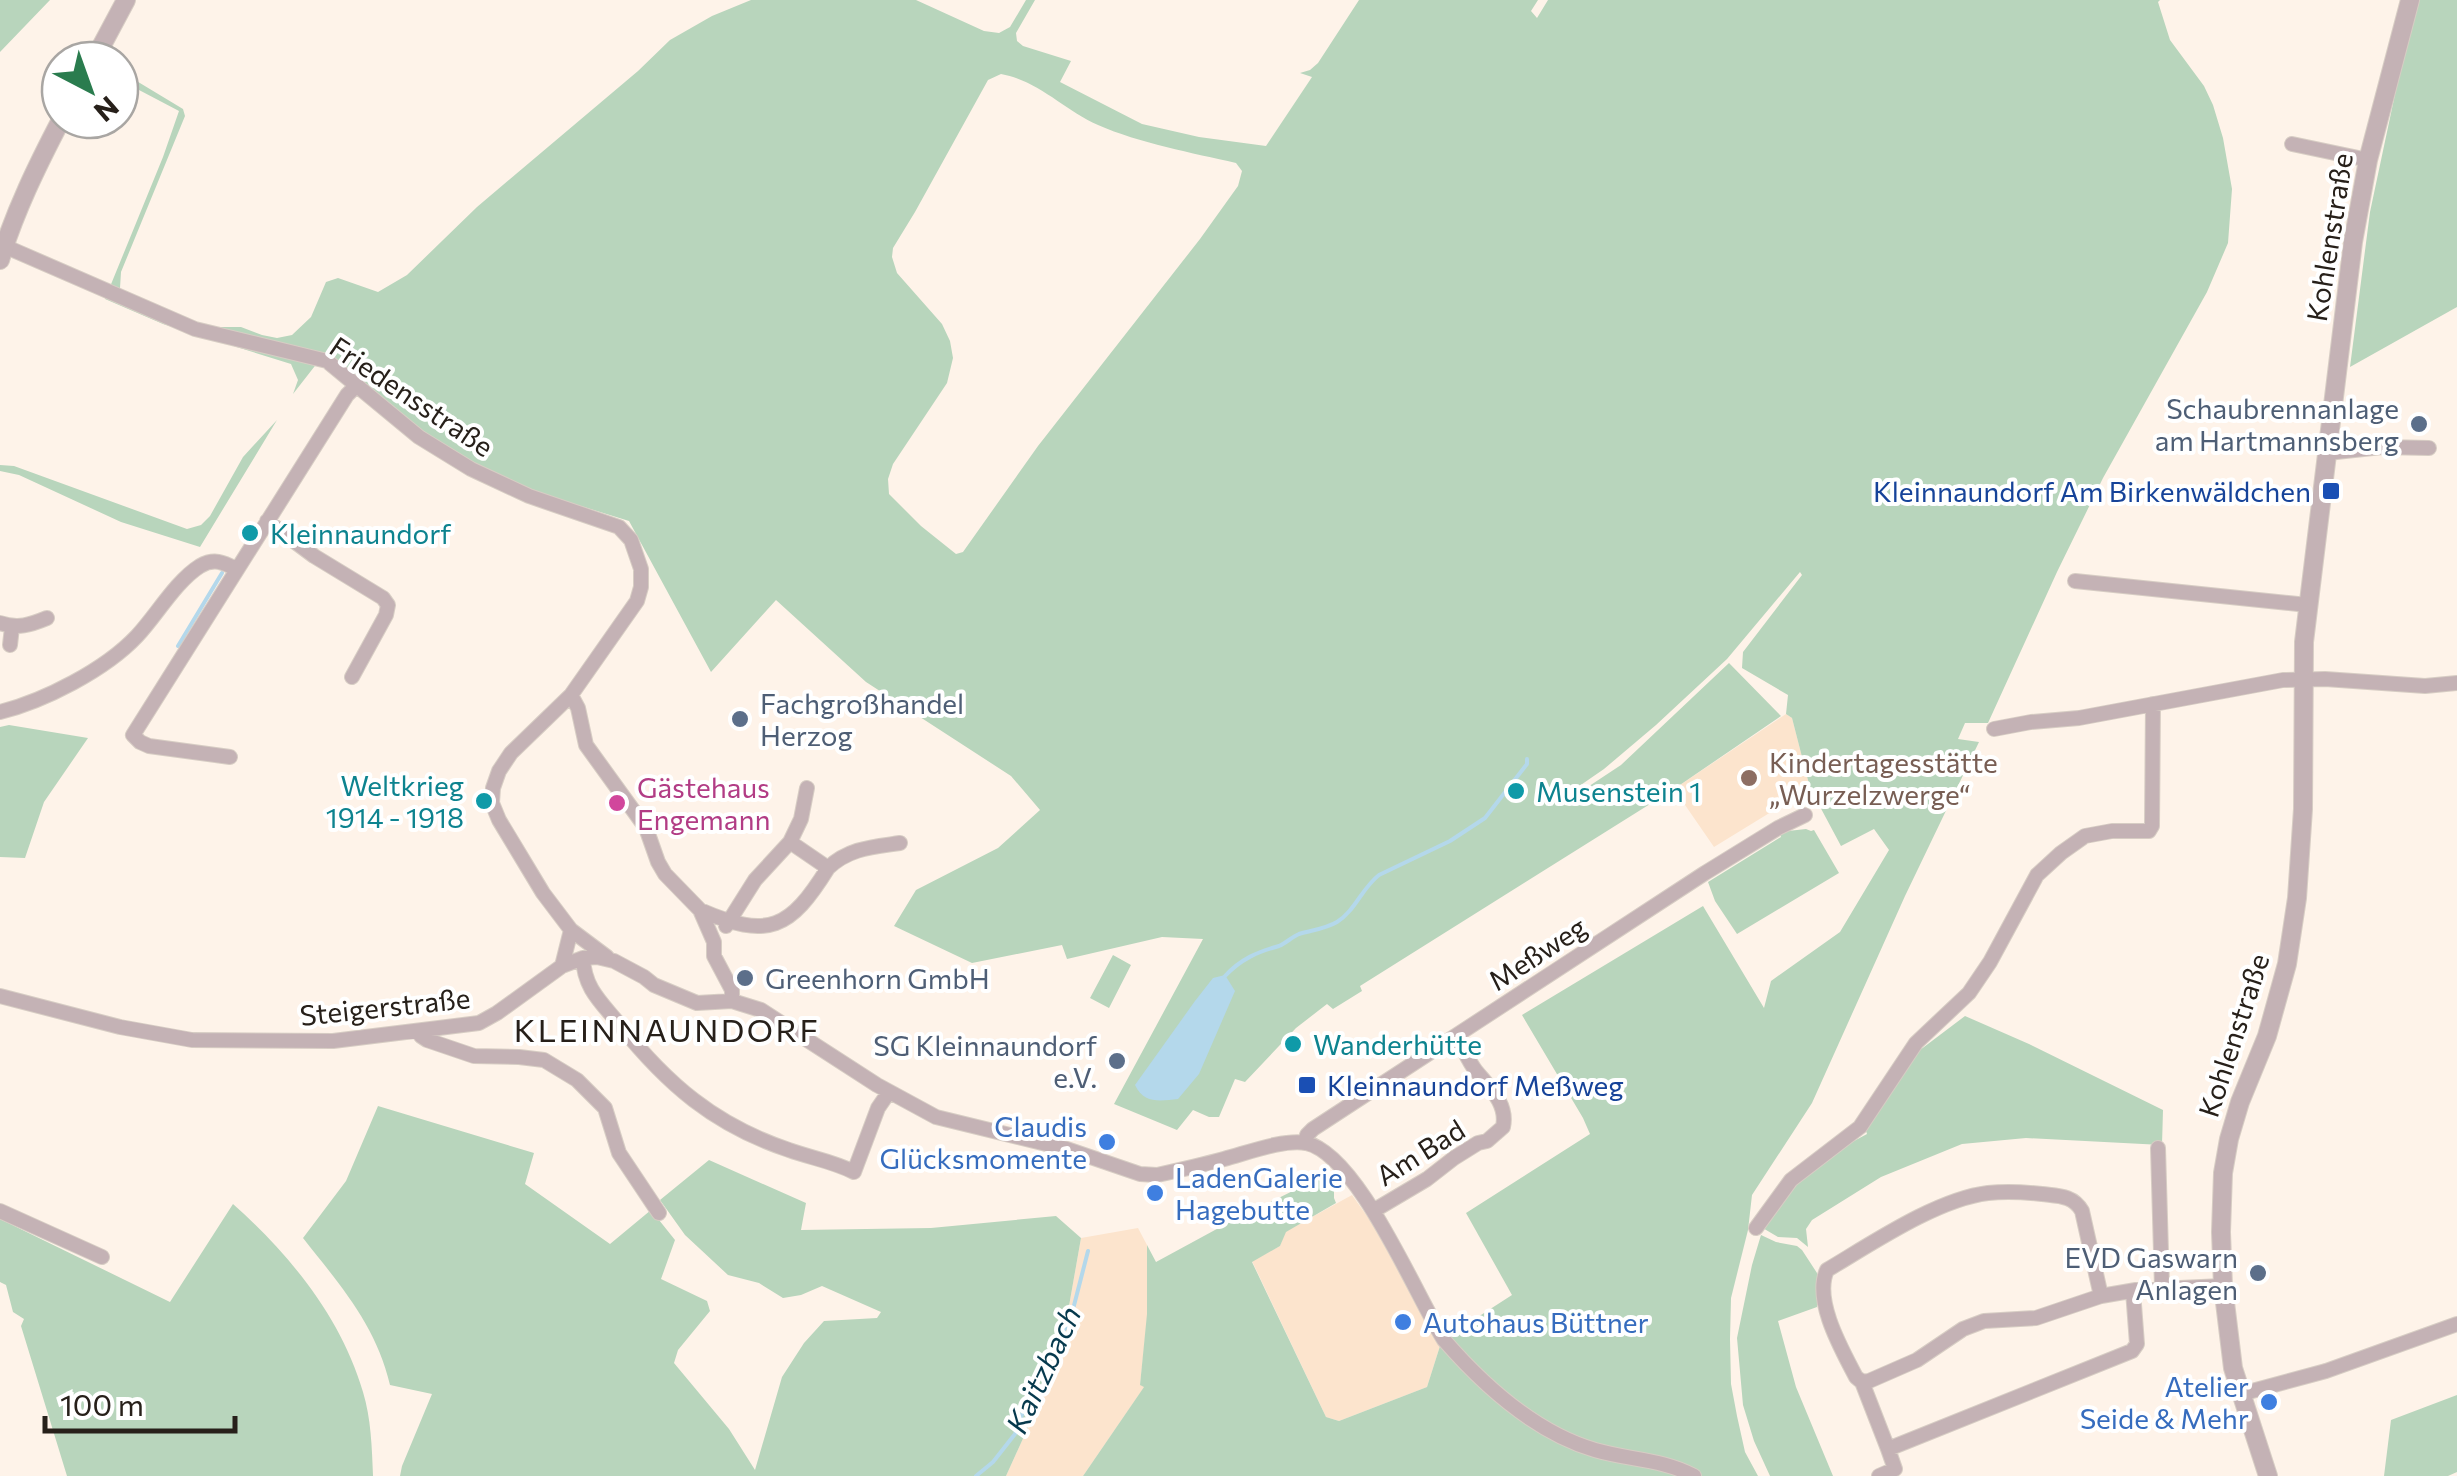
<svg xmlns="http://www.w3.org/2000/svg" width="2457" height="1476" viewBox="0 0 2457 1476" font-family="Commissioner,sans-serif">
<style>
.built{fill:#fce4cd}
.green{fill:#b8d5bc;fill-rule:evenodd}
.water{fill:#b4d8eb}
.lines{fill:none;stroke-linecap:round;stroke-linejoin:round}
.stream{stroke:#b4d8eb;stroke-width:4}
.minor-casing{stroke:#d7cdc4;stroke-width:16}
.tertiary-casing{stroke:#d7cdc4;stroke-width:20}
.minor{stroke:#c4b2b5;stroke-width:14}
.tertiary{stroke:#c4b2b5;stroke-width:18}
.service-dot{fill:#5c6f8a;stroke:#fff;stroke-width:4}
.transit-dot{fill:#1a4fb4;stroke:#fff;stroke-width:4}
.culture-dot{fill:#0f9aa8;stroke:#fff;stroke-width:4}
.education-dot{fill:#8d6e63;stroke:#fff;stroke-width:4}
.hotel-dot{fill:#d1479c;stroke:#fff;stroke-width:4}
.shop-dot{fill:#3f7fe0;stroke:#fff;stroke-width:4}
.labels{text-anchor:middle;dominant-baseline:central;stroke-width:8;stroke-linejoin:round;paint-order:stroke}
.street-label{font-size:28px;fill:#27201a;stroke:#fff}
.service-label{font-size:28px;fill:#4e5e75;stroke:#fff;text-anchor:end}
.transit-label{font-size:28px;fill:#164399;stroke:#fff;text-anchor:end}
.culture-label{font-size:28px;fill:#0d838f;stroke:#fff;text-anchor:start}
.education-label{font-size:28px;fill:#785e54;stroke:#fff;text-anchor:start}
.hotel-label{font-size:28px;fill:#b23c85;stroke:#fff;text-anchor:start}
.shop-label{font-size:28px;fill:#366cbe;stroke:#fff;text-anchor:end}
.water-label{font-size:30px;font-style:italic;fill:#06394d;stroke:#fff}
.quarter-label{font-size:32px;letter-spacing:2.5px;fill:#27201a;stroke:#fff}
</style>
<rect width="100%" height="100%" fill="#fef3e9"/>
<!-- built -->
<path class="built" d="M1786 714 1792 718 1810 788 1714 847 1674 789Z
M1352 1195 1372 1223 1440 1346 1427 1387 1339 1421 1326 1417 1252 1261 1280 1246 1285 1232Z
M1138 1228 1147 1245V1320L1140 1385 1145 1386 1083 1476H1006L1060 1357 1081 1238Z"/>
<!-- green -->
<path class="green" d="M0 0H50L0 52Z
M751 0H916L984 31 999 33 1010 27 1026 0H1035L1016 33 1017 41 1023 46 1071 61 1060 82 1142 124 1199 137 1266 146 1312 77 1300 73 1310 70 1318 63 1359 0H1538L1531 11 1537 18 1548 0H2160L2158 2 2170 40 2204 86 2213 105 2223 138 2232 189 2228 243 2207 292 2103 478 2057 572 1988 723H1965L1958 739 1979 742 1905 896 1812 1103 1752 1195 1748 1230 1731 1298 1730 1339 1731 1384 1737 1416 1745 1452 1758 1476H1083L1144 1387 1140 1385 1147 1314V1245L1156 1262 1226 1224 1331 1172 1345 1187 1334 1190V1198L1336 1203 1286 1232 1280 1246 1252 1262 1326 1417 1339 1421 1427 1387 1440 1346 1453 1333 1512 1295 1466 1213 1590 1134 1583 1118 1522 1015 1703 906 1764 1008 1771 981 1840 932 1889 850 1874 829 1841 846 1810 788 1792 718 1786 714 1788 695 1742 668 1743 652 1802 575 1800 572 1727 659 1656 725 1604 769 1559 800 1562 804 1621 765 1729 663 1781 716 1674 789 1360 986 1362 991 1333 1009 1327 1004 1296 1028 1245 1082 1235 1079 1219 1117H1209L1193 1110 1177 1130 1114 1104 1203 939 1162 937 1067 959 1062 945 972 963 894 926 916 890 998 848 1040 810 1011 776 866 682 776 600 711 672 629 521 510 484 431 440 360 379 325 353 293 394 298 380 291 364 163 324 105 299 163 157 179 111 120 80V71L183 109 185 116 121 272 120 288 125 295 208 327H241L262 335 277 338 292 335 311 317 326 282 338 278 378 292 407 275 477 207 638 71 670 40 712 16ZM1001 74C1039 81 1064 110 1098 125 1139 143 1193 153 1236 163L1242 171 1238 186 1200 239 1038 446 963 552 956 554 921 526 889 494 888 479 893 464 947 383 953 358 950 341 942 324 897 273 892 257 893 248 915 212 988 80Z
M2415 0H2457V307L2350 367 2370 212Z
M277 420 200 547 121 522 19 475 0 471V465L14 466 187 529 201 525 210 516 243 457Z
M9 725 88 738 44 802 25 858 0 857V727Z
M1806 829 1811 831 1814 830 1839 873 1737 934 1715 901 1708 882 1781 837 1779 832Z
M1113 955 1131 965 1109 1008 1090 998Z
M1965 1016 2029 1044 2163 1110 2162 1145 2026 1138 1962 1144 1881 1177 1812 1220 1806 1229 1808 1247 1797 1238 1778 1237 1761 1227 1789 1188 1839 1149 1867 1134 1865 1128 1920 1050Z
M378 1106 534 1153 525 1184 610 1244 651 1210 675 1240 661 1279 707 1301 710 1311 678 1350 674 1363 729 1429 755 1470 782 1377 804 1343 824 1321 877 1318 881 1312 822 1286 801 1295 783 1298 759 1283 728 1275 685 1235 660 1200 709 1160 806 1203 801 1230 931 1228 1056 1216 1081 1238 1060 1357 1006 1476H400L402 1466 432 1394 390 1385C376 1325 340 1285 303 1238L346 1181Z
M233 1204C290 1255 341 1317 363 1392 371 1418 372 1448 373 1476H67L21 1326 24 1319 13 1312 6 1285 0 1282V1219L170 1302Z
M1761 1235 1776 1242 1797 1246 1802 1250 1817 1273V1307L1778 1321 1796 1387 1833 1476H1770L1754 1441 1743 1405 1737 1338 1752 1265Z
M2457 1395V1472L2448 1476H2384L2391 1420Z"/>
<!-- water -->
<path class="water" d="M1225 975 1235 991 1199 1074 1178 1099C1160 1101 1144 1104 1135 1085L1195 1001 1213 978Z"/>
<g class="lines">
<!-- stream -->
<path class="stream" d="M178 646 222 573
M1225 976C1241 959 1257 952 1279 946 1286 943 1292 937 1299 934 1312 930 1325 929 1337 922 1355 911 1362 888 1379 875L1450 841 1485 818 1527 764V759
M976 1476 993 1462 1015 1434 1037 1372 1070 1321 1088 1251"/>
<defs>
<path id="minor" d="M2292 144 2368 160
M4 246 195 329 327 361 419 437 471 469 529 496 619 527 631 540 641 569V587L637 601 571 695 511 753 499 771 493 788 492 803 499 820 543 893 571 930 607 957
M2327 453 2382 447 2429 448
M267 521 314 556 383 598 388 605 386 615 352 677
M2075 581 2308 605
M0 623C18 629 30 625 47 618
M10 645 12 627
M571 695 578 708 586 745 646 828 658 862 665 874 700 910 714 942V956L732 990V1001
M0 712C44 701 105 670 137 636 156 616 176 581 200 566 214 558 223 562 236 569
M1994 729 2031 722 2079 718 2283 680 2325 679 2425 686 2457 683
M230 757 149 746 140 742 133 735 347 395 357 385
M828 868C849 848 873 847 900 843
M700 910C769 940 790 929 828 868L790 842
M726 926 755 880 790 842 801 819 807 788
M583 958C584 988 601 1002 619 1024 667 1084 714 1125 789 1150 811 1158 832 1161 854 1172L878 1108 889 1092
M562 966 571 930
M0 996 120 1027 192 1040 333 1041 479 1023 497 1013 562 966 583 958 597 957 614 961 644 977 654 985 697 1003 732 1001 761 1010 877 1085 936 1117 1067 1149 1140 1174 1157 1175C1180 1170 1202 1165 1224 1159 1247 1153 1283 1139 1306 1143 1358 1154 1416 1296 1444 1340 1484 1386 1537 1433 1595 1450 1629 1460 1663 1459 1694 1476
M421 1031V1036L427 1040 474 1056 519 1057 544 1060 577 1080 605 1108 619 1153 659 1213
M1305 1143 1307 1135 1313 1129 1705 873 1778 828 1805 815
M2158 1148 2162 1287
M0 1211 102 1257
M1373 1211 1427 1179 1454 1158 1478 1143 1487 1141 1503 1127C1508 1104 1490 1088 1476 1071 1468 1061 1463 1047 1456 1036
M1756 1228 1791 1180 1860 1127 1916 1043 1969 993 1990 962 2037 875 2061 853 2085 836 2112 831H2149L2152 826 2153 704
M1862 1382 1869 1381 1917 1360 1963 1329 1984 1321 2036 1318 2101 1296 2136 1290 2223 1286
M2241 1394 2326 1371 2457 1324
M1888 1449 1862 1382 1856 1377C1842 1350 1813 1300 1827 1270 1871 1244 1937 1199 1988 1193 2006 1191 2024 1192 2042 1194 2058 1196 2073 1195 2082 1211L2101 1296
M1879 1476 1895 1469 1888 1449 2132 1351 2137 1344 2133 1291"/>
<path id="tertiary" d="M94 60 126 0
M0 260C15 211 37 166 61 120
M2268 1476 2233 1368 2223 1286 2221 1232 2223 1173 2229 1139 2240 1102 2267 1036 2287 964 2297 898 2303 809 2304 642 2353 242 2368 160 2410 0"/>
</defs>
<!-- minor casing -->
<use href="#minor" class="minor-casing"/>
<!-- tertiary casing -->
<use href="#tertiary" class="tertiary-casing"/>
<!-- minor -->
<use href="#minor" class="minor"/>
<!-- tertiary -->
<use href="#tertiary" class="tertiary"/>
</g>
<!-- markers -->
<g class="service-dot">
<circle cx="2419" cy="424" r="10"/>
<circle cx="740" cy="719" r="10"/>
<circle cx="745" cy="978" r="10"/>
<circle cx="1117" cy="1061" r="10"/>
<circle cx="2258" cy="1273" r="10"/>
</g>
<g class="transit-dot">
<rect x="2321" y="481" width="20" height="20" rx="5"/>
<rect x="1297" y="1075" width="20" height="20" rx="5"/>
</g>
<g class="culture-dot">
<circle cx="250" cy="533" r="10"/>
<circle cx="1516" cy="791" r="10"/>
<circle cx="484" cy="801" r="10"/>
<circle cx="1293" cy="1044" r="10"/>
</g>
<circle class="education-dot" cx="1749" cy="778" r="10"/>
<circle class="hotel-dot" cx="617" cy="803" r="10"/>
<g class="shop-dot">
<circle cx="1107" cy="1142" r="10"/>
<circle cx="1155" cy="1193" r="10"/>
<circle cx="1403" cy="1322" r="10"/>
<circle cx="2269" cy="1402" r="10"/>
</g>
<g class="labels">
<!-- street labels -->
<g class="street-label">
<text transform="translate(2329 237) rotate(-81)">Kohlenstraße</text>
<text transform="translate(412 396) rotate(34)">Friedensstraße</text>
<text transform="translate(1537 953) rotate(-33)">Meßweg</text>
<text transform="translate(385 1006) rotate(-6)">Steigerstraße</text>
<text transform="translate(2233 1035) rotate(-72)">Kohlenstraße</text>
<text transform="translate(1420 1152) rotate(-32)">Am Bad</text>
</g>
<!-- service labels -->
<g class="service-label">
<text x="2399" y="408">Schaubrennanlage<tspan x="2399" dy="32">am Hartmannsberg</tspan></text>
<text x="760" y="703" text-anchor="start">Fachgroßhandel<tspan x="760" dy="32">Herzog</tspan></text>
<text x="765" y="978" text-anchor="start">Greenhorn GmbH</text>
<text x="1097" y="1045">SG Kleinnaundorf<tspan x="1097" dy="32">e.V.</tspan></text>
<text x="2238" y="1257">EVD Gaswarn<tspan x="2238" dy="32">Anlagen</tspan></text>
</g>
<!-- transit labels -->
<g class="transit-label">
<text x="2311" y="491">Kleinnaundorf Am Birkenwäldchen</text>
<text x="1327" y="1085" text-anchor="start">Kleinnaundorf Meßweg</text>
</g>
<!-- culture labels -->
<g class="culture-label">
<text x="270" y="533">Kleinnaundorf</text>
<text x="464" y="785" text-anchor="end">Weltkrieg<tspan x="464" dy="32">1914 - 1918</tspan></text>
<text x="1536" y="791">Musenstein 1</text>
<text x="1313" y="1044">Wanderhütte</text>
</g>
<!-- education labels -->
<g class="education-label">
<text x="1769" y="762">Kindertagesstätte<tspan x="1769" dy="32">„Wurzelzwerge“</tspan></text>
</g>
<!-- hotel labels -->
<g class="hotel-label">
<text x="637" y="787">Gästehaus<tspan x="637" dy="32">Engemann</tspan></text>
</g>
<!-- shop labels -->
<g class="shop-label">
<text x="1087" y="1126">Claudis<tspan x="1087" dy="32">Glücksmomente</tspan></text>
<text x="1175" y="1177" text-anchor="start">LadenGalerie<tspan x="1175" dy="32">Hagebutte</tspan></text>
<text x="1423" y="1322" text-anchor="start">Autohaus Büttner</text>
<text x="2249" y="1386">Atelier<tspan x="2249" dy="32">Seide &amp; Mehr</tspan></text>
</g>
<!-- water labels -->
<g class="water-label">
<text transform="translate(1042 1369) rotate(-65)">Kaitzbach</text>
</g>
<!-- quarter labels -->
<g class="quarter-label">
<text x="667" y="1029">KLEINNAUNDORF</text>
</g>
</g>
<!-- north arrow -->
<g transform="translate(90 90) rotate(139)"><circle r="48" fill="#ffffff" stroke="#a9a6a3" stroke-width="2.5"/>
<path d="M0-8L18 38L0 25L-18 38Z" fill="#2a7c4e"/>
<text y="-15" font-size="28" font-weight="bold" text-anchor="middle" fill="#27201a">N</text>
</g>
<!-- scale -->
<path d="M45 1416v15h190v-15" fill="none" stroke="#27201a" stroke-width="5"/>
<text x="60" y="1416" font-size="30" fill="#27201a" stroke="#ffffff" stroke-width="8" paint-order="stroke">100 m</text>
</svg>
